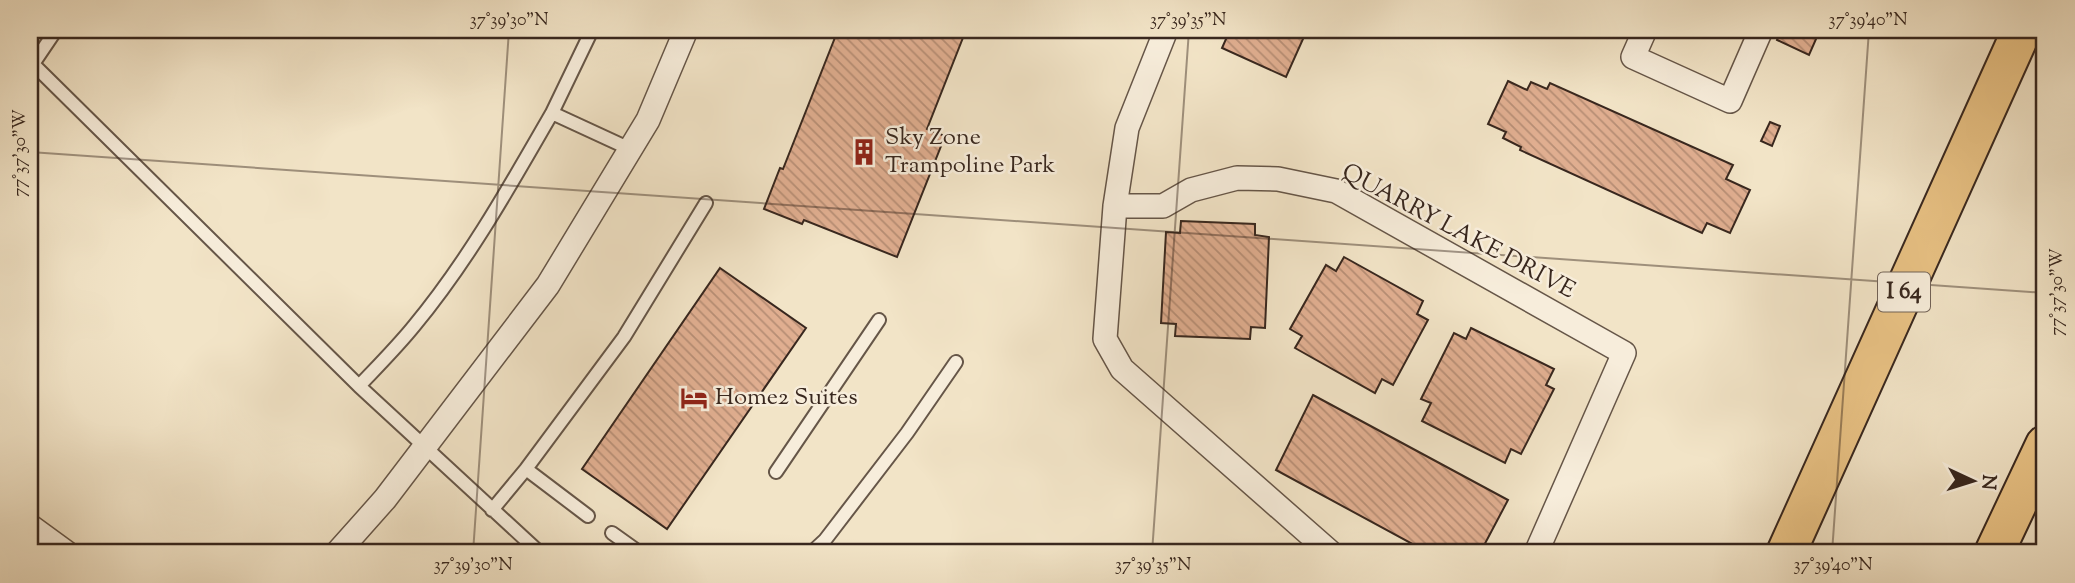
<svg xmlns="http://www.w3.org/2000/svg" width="2075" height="583" viewBox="0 0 2075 583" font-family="'Sorts Mill Goudy',serif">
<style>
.building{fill:url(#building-back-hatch);stroke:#38271e;stroke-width:2}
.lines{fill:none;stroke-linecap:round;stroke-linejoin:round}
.lane-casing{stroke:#665648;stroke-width:16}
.street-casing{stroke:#665648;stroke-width:26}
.highway-casing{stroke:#38271e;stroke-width:42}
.lane{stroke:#f7eddb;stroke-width:12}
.street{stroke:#f7eddb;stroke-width:23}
.highway{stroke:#e9c284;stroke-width:38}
.ticks{fill:none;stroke:#38271e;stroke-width:2;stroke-opacity:0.45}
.labels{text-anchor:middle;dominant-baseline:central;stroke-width:5;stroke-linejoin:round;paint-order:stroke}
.shield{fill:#f7eddb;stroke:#716257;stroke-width:2}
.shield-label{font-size:23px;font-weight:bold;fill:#38271e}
.poi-label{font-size:24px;fill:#38271e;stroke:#f7eddb;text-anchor:start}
.street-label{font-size:24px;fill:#38271e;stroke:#f7eddb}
.neatline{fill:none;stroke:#38271e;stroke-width:2.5}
.ticks-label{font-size:18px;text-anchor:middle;fill:#38271e}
</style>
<defs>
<pattern id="building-back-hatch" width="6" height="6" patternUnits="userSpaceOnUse" patternTransform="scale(1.75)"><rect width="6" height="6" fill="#e0ae90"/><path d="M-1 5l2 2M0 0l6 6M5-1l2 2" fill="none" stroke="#b78e75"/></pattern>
</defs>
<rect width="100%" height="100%" fill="#f2e4c7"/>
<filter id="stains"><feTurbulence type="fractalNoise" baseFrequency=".00286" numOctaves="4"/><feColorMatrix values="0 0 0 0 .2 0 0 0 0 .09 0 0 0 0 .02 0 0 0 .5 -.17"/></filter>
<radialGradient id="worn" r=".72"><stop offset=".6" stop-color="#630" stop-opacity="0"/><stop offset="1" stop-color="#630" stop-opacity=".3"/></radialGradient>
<!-- building -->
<path class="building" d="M838 30H966L927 129 945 136 897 257 804 220 802 224 764 209 780 168 783 169Z
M1230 30H1307L1286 77 1222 48Z
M1781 30H1820L1809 55 1777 40Z
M1508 81 1527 90 1531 82 1547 89 1550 83 1733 165 1726 179 1750 190 1730 233 1707 223 1702 233 1520 150 1521 147 1503 138 1506 132 1488 124Z
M1770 122 1780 126 1772 146 1761 141Z
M1181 221 1255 224V235L1269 237 1265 328 1251 327 1250 339 1175 336 1176 324 1161 323 1166 232 1180 233Z
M1344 257 1423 301 1417 314 1428 320 1393 385 1382 379 1375 393 1295 348 1302 336 1290 329 1326 265 1336 271Z
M720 268 806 328 667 529 582 469Z
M1471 328 1554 369 1546 385 1554 389 1521 454 1511 449 1505 463 1422 421 1431 403 1421 399 1454 333 1466 339Z
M1313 395 1508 500 1480 553H1429L1276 470Z"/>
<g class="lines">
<defs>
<path id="lane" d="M592 30 552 113 630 149
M30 60 33 64 56 30
M33 64 359 386C377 367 397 347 414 326 468 261 510 186 552 113
M359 386 540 553
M526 469 588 516
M776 472 879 320
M492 510 526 469 624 337 706 203
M612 533 640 553
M811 553 825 540 907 433 956 362"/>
<path id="street" d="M1166 30 1127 128 1115 206 1105 339 1122 369 1331 553
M1645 30 1633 57 1730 101 1761 30
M1115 206H1163L1191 190 1237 178 1278 179 1336 191 1624 353 1536 553
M30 526 67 553
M337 553 385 499 548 285 648 120 686 30"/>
<path id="highway" d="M1786 553 2022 30
M1994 553 2045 445"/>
</defs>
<!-- lane casing -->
<use href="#lane" class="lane-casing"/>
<!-- street casing -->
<use href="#street" class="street-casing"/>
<!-- highway casing -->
<use href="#highway" class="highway-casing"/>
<!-- lane -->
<use href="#lane" class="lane"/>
<!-- street -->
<use href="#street" class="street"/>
<!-- highway -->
<use href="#highway" class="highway"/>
</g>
<!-- ticks -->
<path class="ticks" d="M30 152 2045 293M473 553 509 30M1152 553 1189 30M1832 553 1869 30"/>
<!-- icons -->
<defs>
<symbol id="building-bare" viewBox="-9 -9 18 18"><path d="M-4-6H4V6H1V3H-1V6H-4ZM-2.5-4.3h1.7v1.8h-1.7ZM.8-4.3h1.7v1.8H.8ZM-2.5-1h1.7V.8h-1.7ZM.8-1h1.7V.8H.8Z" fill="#8f2418" stroke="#f7eddb" stroke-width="2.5" paint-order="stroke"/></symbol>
<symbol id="hotel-bare" viewBox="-9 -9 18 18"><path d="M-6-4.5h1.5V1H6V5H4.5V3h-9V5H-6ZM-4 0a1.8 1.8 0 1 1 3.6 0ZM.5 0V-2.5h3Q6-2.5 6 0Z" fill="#8f2418" stroke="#f7eddb" stroke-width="2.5" paint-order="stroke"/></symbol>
</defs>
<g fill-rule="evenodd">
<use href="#building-bare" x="845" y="133" width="38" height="38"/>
<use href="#hotel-bare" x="675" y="379" width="38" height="38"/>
</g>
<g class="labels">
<!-- shield labels -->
<rect class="shield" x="1878" y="272.5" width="52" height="39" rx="5"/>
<g class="shield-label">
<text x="1904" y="292">I 64</text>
</g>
<!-- poi labels -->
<g class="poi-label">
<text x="885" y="138">Sky Zone<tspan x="885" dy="28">Trampoline Park</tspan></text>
<text x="715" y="398">Home2 Suites</text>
</g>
<!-- street labels -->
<g class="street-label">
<text transform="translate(1458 232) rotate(28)">QUARRY LAKE DRIVE</text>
</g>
</g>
<!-- margin -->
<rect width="2075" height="583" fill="none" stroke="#f2e4c7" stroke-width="77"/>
<!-- north arrow -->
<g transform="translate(1973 481) rotate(94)" stroke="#f7eddb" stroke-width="5" paint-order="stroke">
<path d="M0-5L12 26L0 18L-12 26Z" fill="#38271e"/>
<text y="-10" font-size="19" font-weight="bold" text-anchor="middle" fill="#38271e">N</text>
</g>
<rect x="38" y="38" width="1998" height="506" class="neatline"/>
<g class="ticks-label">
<text x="509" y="25">37°39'30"N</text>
<text x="1188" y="25">37°39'35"N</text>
<text x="1868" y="25">37°39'40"N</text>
<text transform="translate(19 153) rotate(-90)" y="6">77°37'30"W</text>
<text transform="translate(2056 292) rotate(-90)" y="6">77°37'30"W</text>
<text x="473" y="570">37°39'30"N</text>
<text x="1153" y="570">37°39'35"N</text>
<text x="1833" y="570">37°39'40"N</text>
</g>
<rect width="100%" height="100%" filter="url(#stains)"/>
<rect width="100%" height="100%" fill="url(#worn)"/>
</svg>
